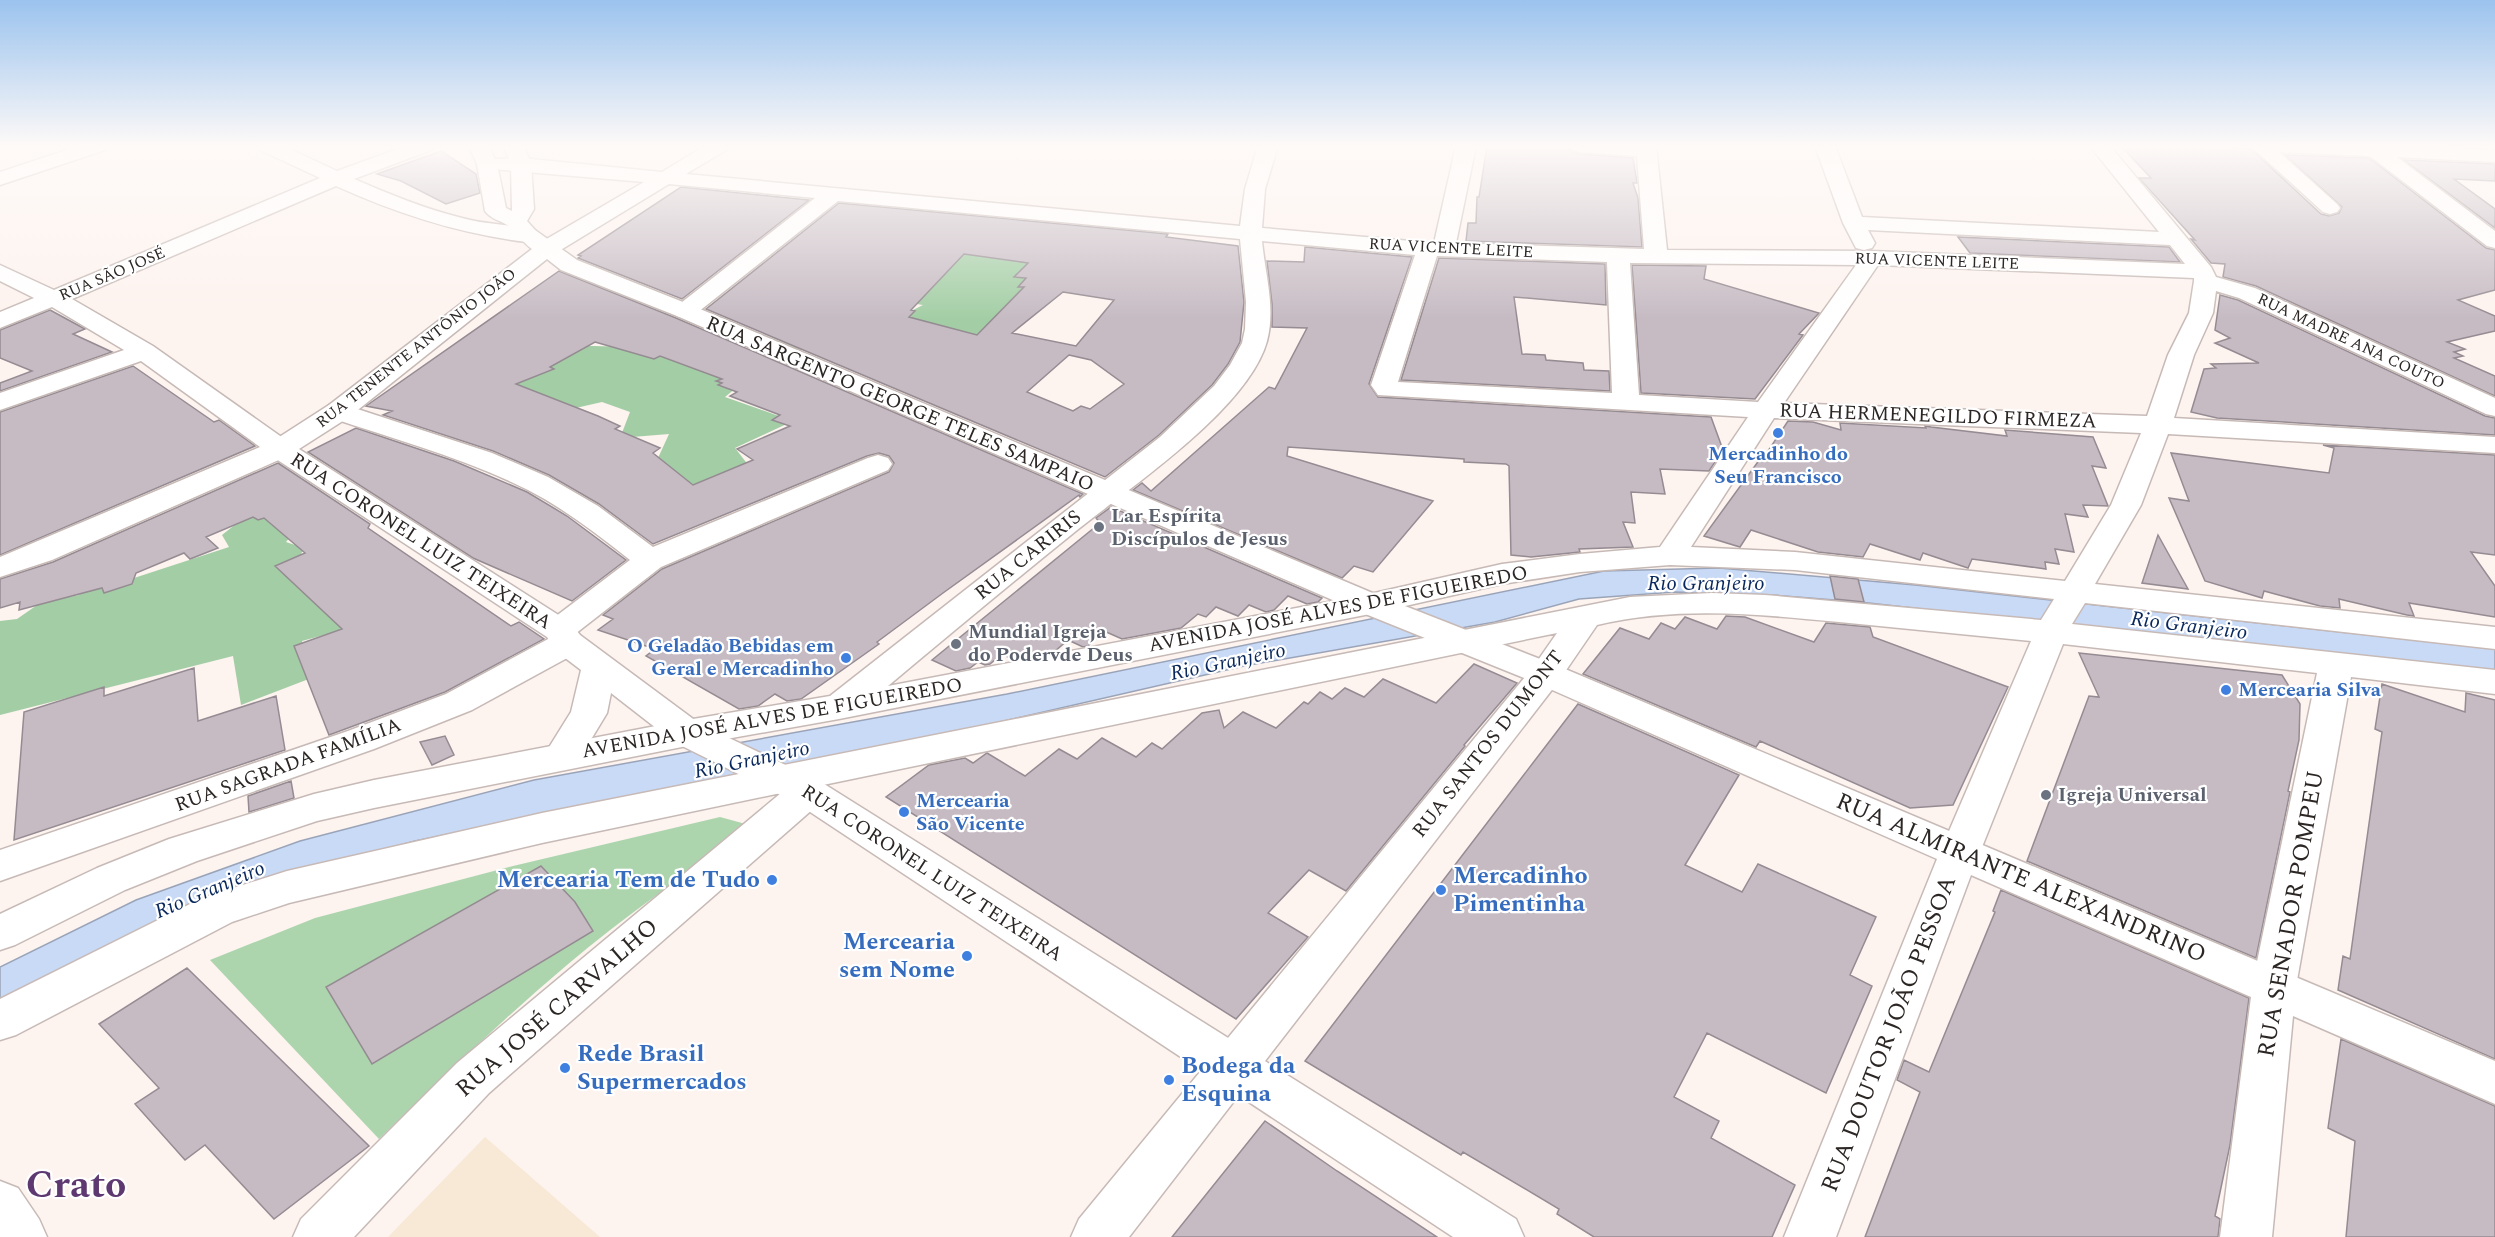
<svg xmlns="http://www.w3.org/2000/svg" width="2495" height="1237" viewBox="0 0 2495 1237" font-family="Spectral,serif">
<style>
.commercial{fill:#f7e9d6}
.green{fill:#acd5ad}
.forest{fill:#a3cea5}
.water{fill:#c9daf7;stroke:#9aa4b8;stroke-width:1.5}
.building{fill:#c6bbc3;stroke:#958b92;stroke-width:1.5;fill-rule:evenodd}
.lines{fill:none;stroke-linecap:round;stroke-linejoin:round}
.minor-casing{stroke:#c7bab6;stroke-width:3}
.major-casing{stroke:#c7bab6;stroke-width:3}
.minor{fill:#fff;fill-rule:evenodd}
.major{fill:#fff;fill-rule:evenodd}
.shop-dot{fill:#3f7fe0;stroke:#fff;stroke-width:2}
.worship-dot{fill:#6b7280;stroke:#fff;stroke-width:2}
.labels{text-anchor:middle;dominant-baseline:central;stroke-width:4.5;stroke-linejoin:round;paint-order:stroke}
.far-street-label{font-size:16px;fill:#2c2725;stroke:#fff}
.street-label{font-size:20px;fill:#2c2725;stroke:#fff}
.shop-label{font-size:20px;font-weight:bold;fill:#366cbe;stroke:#fff;text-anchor:start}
.worship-label{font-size:20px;font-weight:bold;fill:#5b616d;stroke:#fff;text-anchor:start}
.water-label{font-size:21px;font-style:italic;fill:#08275c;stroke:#fff}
.near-shop-label{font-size:24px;font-weight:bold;fill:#366cbe;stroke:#fff;text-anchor:start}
.near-street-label{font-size:24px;fill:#2c2725;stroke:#fff}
.near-town-label{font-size:39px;font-weight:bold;fill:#5e3870;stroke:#fff}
</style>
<rect width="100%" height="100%" fill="#fdf3ef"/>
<!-- commercial -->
<path class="commercial" d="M485 1137 600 1237H388Z"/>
<!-- green -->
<path class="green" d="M720 817 753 826C690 871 626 915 567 965 502 1020 440 1079 379 1139L210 960 315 918 513 866Z"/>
<!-- forest -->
<path class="forest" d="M1077 248 959 359 897 318 923 305 904 302 875 305 800 351 765 334 767 319 835 255Z
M553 345 633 347 727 362 742 383 725 397 793 421 735 448 749 466 705 490 653 469 669 434 620 438 630 412 602 402 567 410 487 383Z
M309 483 348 509 298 527 286 542 304 548 289 579 346 629 302 641 314 677 241 705 233 656 0 715V621L17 619 40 603 79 595 106 567 131 579 229 547 222 535 246 516Z"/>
<!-- water -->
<path class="water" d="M1719 568 1915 585 2495 649V673L1860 602 1773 595 1675 592 1579 599 1495 622 1244 666 868 752 659 790 415 841 246 886 0 1006V967L136 900 300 841 534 780 1007 694 1604 571Z"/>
<!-- building -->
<path class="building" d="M1487 146 1568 147 1572 152 1579 154 1633 158 1637 183H1633L1638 198 1642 247 1466 241 1468 223H1476L1477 197H1479Z
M2121 146H2205L2251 149 2321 214 2329 216 2339 213 2342 207 2285 155 2369 158 2486 248 2495 250V290L2458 300 2495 316V331L2447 342 2465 349 2454 352 2463 356 2454 358 2495 376V396L2256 286 2223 277 2225 264 2211 263 2191 239 2195 240 2139 178H2151Z
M441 151 476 174 480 193 446 204 401 181 377 174Z
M2404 160 2495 164V181L2454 179 2495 209V228Z
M681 187 809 200 682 299 578 258 581 256 578 255Z
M839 203 1168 234 1166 237 1238 246 1244 302 1240 342 1228 364 1212 385 1159 435 1105 477 706 309ZM964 254 1028 263 1014 277 1026 278 1018 287H1024L977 335 909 317 915 311 911 310ZM1063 292 1114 300 1076 346 1012 333ZM1069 355 1091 360 1124 384 1090 409 1081 406 1073 411 1027 392Z
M1958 237 2169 247 2180 262 1970 253Z
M1305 247 1412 257 1369 384 1378 397 1711 417 1723 450 1709 471 1660 469 1665 494 1631 492 1635 523 1623 522 1633 547 1579 549 1580 552 1531 557 1511 555 1509 466 1506 464 1464 462V459L1288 447 1287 456 1433 501 1373 572 1354 566 1342 578 1133 490 1142 483 1151 491 1269 387 1275 389 1307 328 1272 327V304L1267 261 1304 262Z
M1439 258 1605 264 1606 305 1514 297 1522 354 1545 355 1546 360 1583 363 1584 370 1609 371 1610 391 1401 380Z
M1632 265 1706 266 1704 279 1819 313 1799 334 1803 335 1755 399 1641 393Z
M559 271 676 318 1083 494 1080 497 1079 495 943 593 877 642 879 644 801 699 787 701 775 694 758 706 739 709 646 656 655 649 598 630 613 619 603 615 662 569 889 472 894 463 889 456 879 453 867 456 653 544 599 504 549 475 493 451 383 415 392 411 366 406ZM595 342 654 359 660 356 722 379 716 381 722 383 718 385 737 392 730 396 780 415 772 420 790 426 737 449 753 460 693 485 653 453 660 448 615 429 620 426 598 416 516 384 554 369 550 367Z
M2220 295 2238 300 2485 416 2495 418V435L2217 418 2191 412 2204 369 2216 368 2211 364 2259 363 2215 343 2230 338 2215 330Z
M50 310 85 329 73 334 112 352 0 391V383L32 371 0 358V330Z
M133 366 214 422 219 420 255 446 0 555V412Z
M1788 421 1813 422 1841 430 1840 423 1926 428 1925 426 1931 427 2007 436 2005 430 2093 437 2106 468 2092 466 2108 506 2083 505 2088 517 2065 514 2074 552 2055 549 2059 564 2045 562 2046 569 1972 559 1968 568 1923 553 1920 560 1870 544 1863 557 1818 552 1751 530 1740 547 1704 536 1760 459 1762 460Z
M356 428 454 461 527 492 567 516 626 560 572 601 473 558 308 452Z
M2323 445 2495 455V555L2471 552 2495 586V617L2409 603 2414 616 2407 615 2339 599 2340 608 2320 606 2264 591 2262 598 2205 581 2169 498 2189 501 2171 453 2329 473 2334 448Z
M278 463 370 524 368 528 511 626 519 622 544 639 445 692 329 735 294 646 342 629 275 566 305 553 264 518 258 520 253 517 206 537 218 548 190 559 184 553 136 573 132 584 104 593 102 588 19 610 20 602 0 608V579L53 562Z
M1111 507 1322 598 1318 602 1307 604 1288 596 1274 610 1266 612 1249 605 1238 616 1216 607 1206 617 1198 614 1181 628 1122 639 1104 631 1088 646 1083 647 1068 640 1054 652 1029 657 1025 655 1014 660 1002 654 990 664 985 665 978 662 970 668 956 671 932 660 1100 523 1096 518Z
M2158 535 2188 589 2142 583Z
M1830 576 1858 579 1864 602 1835 599Z
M1726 616 1745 617 1814 642 1826 623 1870 627 1873 637 2008 687 1953 805 1910 808 1760 741 1756 747 1583 674 1620 628 1649 639 1661 623 1675 629 1685 617 1717 629Z
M2079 653 2282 675 2300 704 2299 740 2288 791 2290 792 2256 958 2027 861 2089 696 2099 697Z
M1474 664 1517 683 1464 745 1465 746 1346 891 1309 870 1268 913 1308 937 1236 1019 886 797 929 765 965 758 973 763 987 753 1025 776 1059 749 1077 759 1102 738 1136 757 1152 743 1162 749 1202 713 1219 710 1224 728 1243 712 1276 728 1304 702 1308 704 1320 692 1332 699 1345 688 1364 697 1383 679 1436 703Z
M194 668 198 721 276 696 285 750 14 840 24 712 104 687V696Z
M2382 684 2465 712 2466 693 2495 700V1059L2338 990 2343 956 2350 959 2363 866 2382 732 2375 729Z
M1578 704 1739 775 1685 865 1742 892 1758 864 1876 917 1850 975 1872 986 1826 1093 1707 1033 1674 1097 1719 1121 1711 1138 1795 1185 1772 1237H1594L1557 1214 1559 1209 1463 1152 1461 1155 1305 1061Z
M445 736 454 755 432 765 420 742Z
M291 781 294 798 249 812 248 796Z
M541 866 575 902 593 931 372 1064 326 987Z
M2001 890 2249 998 2230 1145 2215 1216 2220 1219 2218 1237H1865L1920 1092 1897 1080 1904 1060 1929 1072 1995 912 1993 911Z
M187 968 369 1146 274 1219 205 1145 185 1160 135 1104 159 1088 99 1024Z
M2341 1039 2495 1106V1237H2346L2355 1141 2328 1128Z
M1265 1121 1337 1171 1437 1237H1172Z"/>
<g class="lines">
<defs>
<path id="minor" d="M79 146H108L105 150 0 185V172Z
M257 146H283L337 171 406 146H434L431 150 354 179C389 194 425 209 462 218 486 225 511 224 535 230L538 235 535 240 527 242C459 234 398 214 336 186L72 299 153 346 290 443 294 449 290 455 52 560 0 577V557L260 447 141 361 0 410V393L124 350 52 307 0 328V312L34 298 0 281V265L54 290 320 178 260 150Z
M705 146H729L726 150 686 174 1240 226 1245 189 1258 146H1278L1265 189 1262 228 1434 243 1456 146H1476L1456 243 1644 249 1637 156 1580 152 1573 150 1570 146H1656L1667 250 1872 251 2185 264 2170 245 1868 230 1875 243 1872 248 1864 250 1856 248 1843 223 1815 146H1835L1862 217 2159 232 2090 146H2110L2211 267 2216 277 2255 288 2495 398V416L2486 414 2239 298 2216 291 2213 313 2194 355 2174 418 2495 437V453L2168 434 2141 505 2095 584 2495 627V649L2085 603 2072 624 2495 670V694L2351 677 2296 986 2289 999 2274 1004 2259 999 2252 986 2317 673 2063 644 1980 852 1974 863 1960 867 1946 863 1940 852 2031 641C1967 635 1903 628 1839 622 1758 614 1677 606 1597 625L1558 682 1129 1237H1071L1079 1219 1534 666 1557 633 823 785 827 792 821 802 489 1093 354 1237H293L301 1219 457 1063 781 793 542 843 289 903 232 922 16 1035 0 1040V999L202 898 287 871 542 813 1630 597 1712 593 1765 595 2041 620 2054 599 1795 570 1670 565 1580 572 1502 584 1370 614 839 719 687 746 374 808 317 821 197 861 125 890 15 945 0 950V914L97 868 169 839 314 794 374 780 687 720 830 696 1160 437 1214 386 1230 365 1242 343 1245 329 1246 302 1240 239 838 201 693 316 685 318 677 316 673 311 677 306 815 198 669 184 554 254 546 256 538 254 535 249 538 244 644 182 480 168 477 164 480 160 521 158 662 172ZM1262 241 1415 255 1371 385 1378 395 1748 417 1660 547 1580 554 1502 564 1370 594 888 686C949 635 1010 584 1071 535 1126 490 1248 410 1267 341 1276 308 1265 274 1262 241ZM1437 256 1607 262 1612 393 1398 382ZM1630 263 1856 265 1758 402 1639 395ZM1878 265 2194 278V281L2189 313 2168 355 2147 416 1784 403ZM1774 418 2141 433 2111 505 2065 581 1795 552 1691 547Z
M2251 146H2402L2495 150V162L2397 157 2495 231V248L2487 246 2370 156 2279 152 2337 204 2340 208 2337 212 2330 214 2323 212Z
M339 403 492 453 548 477 598 506 653 547 868 458 878 455 888 458 892 464 888 470 661 567 575 634 580 635 585 643 580 651 472 710 374 749 0 881V850L348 731 446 694 550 638 542 630 547 623 630 560C597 534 565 509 528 490 465 458 396 440 329 417L326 411 329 405Z
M0 1181 18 1188 39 1219 47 1237H0Z"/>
<path id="major" d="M469 146H489L497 164 506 208 512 211 511 164 504 146H524L531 164 534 209 527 221 535 230 577 260 693 306 1382 597 1558 666 2495 1061V1104L2293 1016 2272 1237H2220L2251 997 1971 875 1836 1237H1784L1937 859 1534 682 1358 611 677 316 561 270 547 259 349 417 299 449 571 623 580 635 700 724 821 782 1516 1219 1524 1237H1453L795 802 674 742 611 693 607 713 575 766 562 770 549 766 543 757 571 712 581 670 556 651 547 637 270 455 266 449 270 443 329 405 532 249C522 242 515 230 507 225 499 220 491 219 485 211L477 164Z"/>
</defs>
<!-- minor casing -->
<use href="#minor" class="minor-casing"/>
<!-- major casing -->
<use href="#major" class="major-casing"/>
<!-- minor -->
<use href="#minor" class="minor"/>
<!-- major -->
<use href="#major" class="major"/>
</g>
<!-- sky -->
<linearGradient id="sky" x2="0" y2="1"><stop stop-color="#9bc3ee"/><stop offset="0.46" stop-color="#fefaf8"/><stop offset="1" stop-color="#fefaf8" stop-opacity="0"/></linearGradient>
<rect width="2495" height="319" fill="url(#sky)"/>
<!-- markers -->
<g class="shop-dot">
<circle cx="1778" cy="433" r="6"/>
<circle cx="846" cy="658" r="6"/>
<circle cx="2226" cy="690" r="6"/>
<circle cx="904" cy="812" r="6"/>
<circle cx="772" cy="880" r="6"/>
<circle cx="1441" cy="890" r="6"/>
<circle cx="967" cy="956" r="6"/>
<circle cx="565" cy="1068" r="6"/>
<circle cx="1169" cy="1080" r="6"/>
</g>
<g class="worship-dot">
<circle cx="1099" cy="527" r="6"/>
<circle cx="956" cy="644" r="6"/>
<circle cx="2046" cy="795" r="6"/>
</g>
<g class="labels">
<!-- far-street labels -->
<g class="far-street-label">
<text transform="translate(1451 248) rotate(3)">RUA VICENTE LEITE</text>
<text transform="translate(1937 261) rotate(2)">RUA VICENTE LEITE</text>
<text transform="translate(112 274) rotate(-23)">RUA SÃO JOSÉ</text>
<text transform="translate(2351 341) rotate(25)">RUA MADRE ANA COUTO</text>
<text transform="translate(416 348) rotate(-38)">RUA TENENTE ANTÔNIO JOÃO</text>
</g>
<!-- street labels -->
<g class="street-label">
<text transform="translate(900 404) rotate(23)">RUA SARGENTO GEORGE TELES SAMPAIO</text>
<text transform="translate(1938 416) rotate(2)">RUA HERMENEGILDO FIRMEZA</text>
<text transform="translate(421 541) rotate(33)">RUA CORONEL LUIZ TEIXEIRA</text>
<text transform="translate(1028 555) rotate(-39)">RUA CARIRIS</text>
<text transform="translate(1338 609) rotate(-11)">AVENIDA JOSÉ ALVES DE FIGUEIREDO</text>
<text transform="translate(772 718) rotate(-10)">AVENIDA JOSÉ ALVES DE FIGUEIREDO</text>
<text transform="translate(1488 744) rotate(-52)">RUA SANTOS DUMONT</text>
<text transform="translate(288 765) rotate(-20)">RUA SAGRADA FAMÍLIA</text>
<text transform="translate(932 873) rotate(33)">RUA CORONEL LUIZ TEIXEIRA</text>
</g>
<!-- shop labels -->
<g class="shop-label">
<text x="1778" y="454" text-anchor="middle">Mercadinho do<tspan x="1778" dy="23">Seu Francisco</tspan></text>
<text x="834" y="646" text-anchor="end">O Geladão Bebidas em<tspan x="834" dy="23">Geral e Mercadinho</tspan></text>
<text x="2238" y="690">Mercearia Silva</text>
<text x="916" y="801">Mercearia<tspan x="916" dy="23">São Vicente</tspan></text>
</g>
<!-- worship labels -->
<g class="worship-label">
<text x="1111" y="516">Lar Espírita<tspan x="1111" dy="23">Discípulos de Jesus</tspan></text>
<text x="968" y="632">Mundial Igreja<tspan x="968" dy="23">do Podervde Deus</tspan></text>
<text x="2058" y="795">Igreja Universal</text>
</g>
<!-- water labels -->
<g class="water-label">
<text x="1706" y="584">Rio Granjeiro</text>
<text transform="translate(2189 626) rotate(7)">Rio Granjeiro</text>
<text transform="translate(1228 662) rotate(-12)">Rio Granjeiro</text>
<text transform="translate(752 760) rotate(-12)">Rio Granjeiro</text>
<text transform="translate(210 890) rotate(-23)">Rio Granjeiro</text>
</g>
<!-- near-shop labels -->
<g class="near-shop-label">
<text x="1453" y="876">Mercadinho<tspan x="1453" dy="28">Pimentinha</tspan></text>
<text x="760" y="880" text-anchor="end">Mercearia Tem de Tudo</text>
<text x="955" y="942" text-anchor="end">Mercearia<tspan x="955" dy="28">sem Nome</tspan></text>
<text x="577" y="1054">Rede Brasil<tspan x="577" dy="28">Supermercados</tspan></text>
<text x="1181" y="1066">Bodega da<tspan x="1181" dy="28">Esquina</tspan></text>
</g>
<!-- near-street labels -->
<g class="near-street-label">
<text transform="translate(2021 878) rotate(23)">RUA ALMIRANTE ALEXANDRINO</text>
<text transform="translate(2291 914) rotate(-80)">RUA SENADOR POMPEU</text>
<text transform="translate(557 1008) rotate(-41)">RUA JOSÉ CARVALHO</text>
<text transform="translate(1889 1034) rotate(-69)">RUA DOUTOR JOÃO PESSOA</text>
</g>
<!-- near-town labels -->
<g class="near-town-label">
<text x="76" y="1185">Crato</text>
</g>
</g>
</svg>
